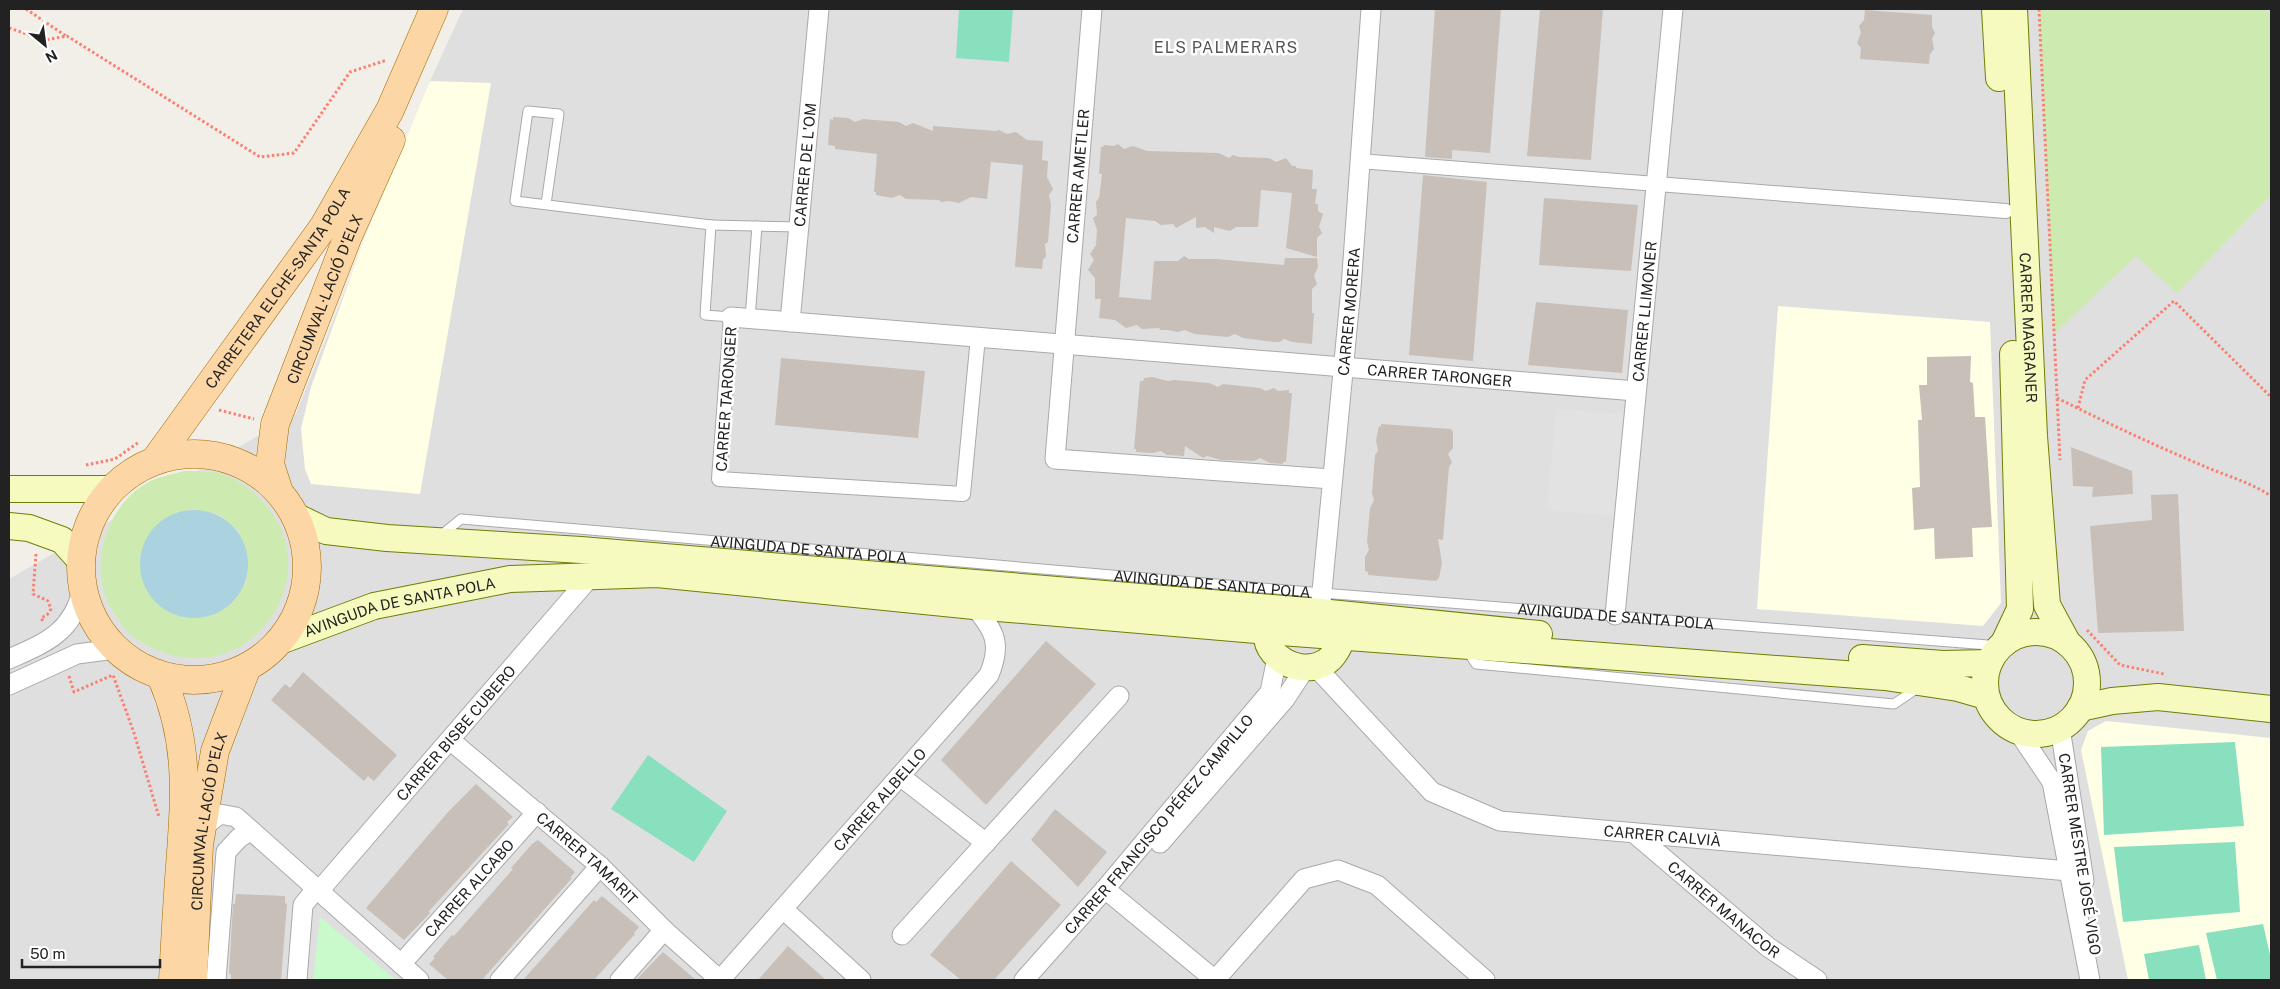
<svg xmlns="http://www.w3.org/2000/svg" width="2280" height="989" viewBox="0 0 2280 989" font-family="'Public Sans',sans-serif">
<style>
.residential{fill:#e0dfdf}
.education{fill:#ffffe5}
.grass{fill:#cdebb0;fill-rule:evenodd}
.park{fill:#c8facc}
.pitch{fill:#88e0be}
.parking{fill:#e2e2e2}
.water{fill:#aad3df}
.building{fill:#c7bfb8}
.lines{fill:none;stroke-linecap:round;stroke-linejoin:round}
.service-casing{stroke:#a9a9a9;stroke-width:11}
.pedestrian-casing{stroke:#a9a9a9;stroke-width:16}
.minor-casing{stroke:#a9a9a9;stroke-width:21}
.secondary-casing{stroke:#707d05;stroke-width:28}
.primary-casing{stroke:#a06b00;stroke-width:29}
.path{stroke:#fa8072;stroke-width:3;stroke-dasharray:2.5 2.5;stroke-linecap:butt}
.service{stroke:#fff;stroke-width:9}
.pedestrian{stroke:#fff;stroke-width:14}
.minor{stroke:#fff;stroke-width:19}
.secondary{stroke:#f7fabf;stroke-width:26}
.primary{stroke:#fcd6a4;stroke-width:28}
.labels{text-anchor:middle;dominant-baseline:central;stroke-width:5;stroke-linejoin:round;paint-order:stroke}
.street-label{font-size:15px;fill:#222;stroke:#fff}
.neighbourhood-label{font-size:16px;letter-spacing:1px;fill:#555;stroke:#fff}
</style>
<rect width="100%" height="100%" fill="#f2efe9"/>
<!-- residential -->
<path class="residential" d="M463 9H2271V980H9V579L296 414 365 240 430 81Z"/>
<!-- education -->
<path class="education" d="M430 81 491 83 420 494 311 484 305 469 301 429 311 387 364 240Z
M1778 306 1990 322 2001 603 1983 626 1757 609Z
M2106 721 2271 738V980H2128L2081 750 2088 731Z"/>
<!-- grass -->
<path class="grass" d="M2039 9H2263L2271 14V195L2177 293 2136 256 2054 334Z
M184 471C195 471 208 471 218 473 235 477 251 489 262 501 327 569 261 678 171 655 155 650 133 641 123 626 118 618 111 610 107 601 89 559 110 500 151 481 161 476 174 474 184 471ZM192 509 218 514 239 531 247 581C227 612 219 617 183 618L139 560C151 525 157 519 192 509Z"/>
<!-- park -->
<path class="park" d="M320 917 396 980H313Z"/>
<!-- pitch -->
<path class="pitch" d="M959 9H1013L1009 62 956 58Z
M2235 742 2244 826 2104 835 2101 747Z
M648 755 727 811 694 862 611 809Z
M2235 842 2240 912 2123 922 2114 847Z
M2263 924 2271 959V980H2217L2206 933Z
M2199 945 2206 980H2149L2144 954Z"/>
<!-- parking -->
<path class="parking" d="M1556 409 1634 415 1625 517 1547 510Z"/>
<!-- water -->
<path class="water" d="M140 564a54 54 0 1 1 108 0a54 54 0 1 1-108 0Z"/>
<!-- building -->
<path class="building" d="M1435 9H1501L1490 153 1452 150V159L1425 157Z
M1540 9H1603L1591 160 1527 156Z
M1865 10 1932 15V27L1935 33 1932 39 1934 49 1930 54 1929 64 1860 59 1861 48 1857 43 1861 33 1859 26 1864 20Z
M833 117 848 118 855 122 863 119 899 122 906 126 913 123 933 131V126L996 131 999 130 1007 134 1016 132 1027 140 1043 141 1042 160 1048 161 1047 177 1053 189 1049 195 1051 205 1048 242 1045 244 1046 256 1043 260 1042 269 1015 267 1023 165 991 162 987 199 971 197 959 203 949 201 941 202 939 200 906 199 900 195 892 198 876 195V192H874L877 154 835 149V146L828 145 830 119 833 120Z
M1118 144 1124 149 1133 146 1147 151 1219 153 1229 158 1233 155 1239 157 1269 158 1276 162 1286 158 1292 166H1296V168L1313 170 1312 189H1317L1315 204H1318V211L1323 214 1319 227 1322 233 1317 238V257L1286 248 1292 193 1261 190 1258 227H1236L1230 231 1214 227V233L1205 227 1196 228V217L1176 228 1173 224 1161 225 1155 221 1126 218 1119 297 1151 300 1154 261H1178L1184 256 1189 259H1216L1284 265 1285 258H1317L1318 267 1314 276 1317 284 1312 289V313H1314L1312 344 1292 342 1284 339 1280 342H1275L1243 338 1235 334 1228 337 1194 334 1185 330 1178 332 1168 330H1159L1160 328 1142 329 1137 325 1126 328 1115 320 1099 318 1101 299H1095V278L1088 270 1094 260 1090 254 1096 245 1097 230 1093 218 1097 215 1096 202 1099 198 1102 174H1099L1101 147H1103L1104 145 1114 146Z
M1423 175 1487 182 1473 361 1409 355Z
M1544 198 1638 205 1631 271 1539 265Z
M1536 302 1628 310 1622 373 1528 365Z
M1971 356 1970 382 1973 383 1975 417H1985L1992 527 1972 528 1973 557 1935 559 1934 528 1914 530 1912 488 1920 487 1918 420H1922L1919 385H1927V357Z
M781 358 925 371 918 438 775 425Z
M1152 377 1168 381 1174 380 1209 383 1218 387 1223 384 1260 388 1266 391 1274 388 1278 391 1289 390V393H1292L1286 462H1283V464L1270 463 1260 458 1254 461 1221 460 1207 456 1203 458 1185 446 1184 456 1167 455 1161 451 1153 453 1136 452V449H1134L1140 381H1143L1144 378Z
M1381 424 1451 429 1453 432V448L1448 454 1452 462 1449 467 1443 540 1438 539 1442 563 1439 578 1436 581 1368 575V572L1365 571V557L1369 550 1367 542 1370 508 1374 500 1372 493 1375 455 1378 451 1376 440 1379 426 1381 427Z
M2071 447 2132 471 2133 494 2092 497 2093 487 2073 486Z
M2178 494 2184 631 2098 633 2090 526 2152 520 2151 495Z
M1046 641 1096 684 986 805 941 760Z
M303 672 397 755 374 781 368 776 364 781 271 700 285 684 290 688Z
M476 784 513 817 507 822 509 824 429 911 430 913 404 940 366 908 448 812Z
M1055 809 1107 852 1078 887 1031 840Z
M538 840 575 872 570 878H572L482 980H448L429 964 435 958 433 957 452 935 454 936 513 869 511 868 532 844Z
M1011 861 1061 905 994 980H961L930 955Z
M236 894 285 896V903L287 904 281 980H231V974H229L233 904H235Z
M602 896 639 927 634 933 635 934 594 980H523L594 900 596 902Z
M788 946 826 980H758Z
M663 952 696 980H636Z"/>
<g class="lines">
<defs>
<g id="service">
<path d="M546 204 559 114 528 111 515 201 711 225 705 315 731 317"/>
<path d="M711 225 799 227"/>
<path d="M750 319 757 226"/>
<path id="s1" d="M440 536 461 519 1322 593 2001 646"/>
<path d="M1467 650 1476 664 1894 704 1919 687"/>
</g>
<path id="pedestrian" d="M1359 161 2006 211
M731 317 719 479 963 494 978 337"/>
<g id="minor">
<path d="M1092 9 1055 459 1332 479"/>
<path id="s2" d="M731 317 1636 391"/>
<path id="s3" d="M790 322 819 9"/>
<path id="s4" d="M1320 612 1351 288 1371 9"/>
<path id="s5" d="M1615 615 1673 9"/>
<path d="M9 659C45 643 72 633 82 591"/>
<path id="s6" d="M1315 666 1432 792 1500 821 2069 871"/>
<path d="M9 685 77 654 115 649"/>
<path d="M2060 728 2084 881"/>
<path d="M2017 730 2052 782 2090 980"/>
<path id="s7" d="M450 740 600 866 664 930 720 980"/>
<path d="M900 776 986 843"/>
<path id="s8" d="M1634 833 1768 947 1817 980"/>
<path d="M203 834 207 824 220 814 236 817 419 980"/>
<path d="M1160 843 1285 699 1306 667"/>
<path d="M1105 889 1215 980 1304 879 1338 870 1377 885 1485 980"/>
<path id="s9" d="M319 891 591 576"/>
<path d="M783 909 861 980"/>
<path d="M902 935 1119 696"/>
<path id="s10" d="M401 964 537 812"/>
<path d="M216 980 226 852 239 838 250 831"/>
<path d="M297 980 303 905 316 889"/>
<path d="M500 980 600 866"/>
<path d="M620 980 664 930"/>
<path id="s11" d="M720 980 989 675C1002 644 995 631 974 606"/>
<path id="s12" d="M1024 980 1105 889 1270 692 1277 658"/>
</g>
<g id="secondary">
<path d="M1995 9 1999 78"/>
<path id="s13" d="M2014 9 2034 436 2047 605 2067 642"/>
<path d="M9 489H110"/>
<path d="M297 517 326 531 387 538 581 550 1320 612 1539 634"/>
<path d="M9 526 29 528 62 540 80 560"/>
<path d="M1320 612 1339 625 1343 637C1339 646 1334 657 1326 662 1292 682 1249 642 1275 622 1286 614 1307 614 1320 612Z"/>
<circle cx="2036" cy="683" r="51"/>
<path id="s14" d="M280 641 374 606 510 579 657 574 974 606 1268 631 1885 677 1958 688 1986 696"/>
<path d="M2004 643 2020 609 2013 354"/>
<path d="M1862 658 1943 664 1989 663"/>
<path d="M2080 708 2112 701 2158 697 2271 709"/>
</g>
<g id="primary">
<circle cx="194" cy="567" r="113"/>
<path id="s15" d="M156 459 324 226 390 110 434 9"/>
<path id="s16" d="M278 489 270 464 275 424 348 236 391 140"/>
<path d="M161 676C190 742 185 796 180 866 177 904 175 942 173 980"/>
<path id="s17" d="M193 980 199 845 215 751 247 667"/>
</g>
</defs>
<!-- service casing -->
<use href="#service" class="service-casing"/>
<!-- pedestrian casing -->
<use href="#pedestrian" class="pedestrian-casing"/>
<!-- minor casing -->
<use href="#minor" class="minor-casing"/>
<!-- secondary casing -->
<use href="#secondary" class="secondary-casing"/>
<!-- primary casing -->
<use href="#primary" class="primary-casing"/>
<!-- path -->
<path class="path" d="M26 9 66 36
M2039 9 2060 460
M9 28 45 40 67 36 260 157 294 153 350 72 387 60
M2057 398C2105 422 2152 444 2201 465 2224 475 2250 482 2271 496
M2078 408 2085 380 2174 301 2271 397
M219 410 254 419
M86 465 115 459 139 442
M36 554 33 594 48 601 51 609 47 615 41 618 43 621
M2087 630 2120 665 2164 674
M69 676 74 692 113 675 134 733 159 817"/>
<!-- service -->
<use href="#service" class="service"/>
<!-- pedestrian -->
<use href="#pedestrian" class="pedestrian"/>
<!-- minor -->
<use href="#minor" class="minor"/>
<!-- secondary -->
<use href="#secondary" class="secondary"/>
<!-- primary -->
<use href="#primary" class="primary"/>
</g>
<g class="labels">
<!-- street labels -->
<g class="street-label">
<text stroke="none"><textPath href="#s3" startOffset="158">CARRER DE L'OM</textPath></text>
<text transform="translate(1078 176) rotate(-85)">CARRER AMETLER</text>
<text stroke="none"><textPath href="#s15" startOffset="210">CARRETERA ELCHE-SANTA POLA</textPath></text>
<text stroke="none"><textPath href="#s16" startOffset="201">CIRCUMVAL·LACIÓ D'ELX</textPath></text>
<text stroke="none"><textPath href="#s4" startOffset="302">CARRER MORERA</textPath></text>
<text stroke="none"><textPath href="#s5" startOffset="305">CARRER LLIMONER</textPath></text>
<text stroke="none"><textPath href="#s13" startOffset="319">CARRER MAGRANER</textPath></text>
<text stroke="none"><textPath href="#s2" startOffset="711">CARRER TARONGER</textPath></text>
<text transform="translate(726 399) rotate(-86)">CARRER TARONGER</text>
<text stroke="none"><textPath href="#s1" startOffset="376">AVINGUDA DE SANTA POLA</textPath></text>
<text stroke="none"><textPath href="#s1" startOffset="781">AVINGUDA DE SANTA POLA</textPath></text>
<text stroke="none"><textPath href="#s14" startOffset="125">AVINGUDA DE SANTA POLA</textPath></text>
<text stroke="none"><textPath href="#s1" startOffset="1186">AVINGUDA DE SANTA POLA</textPath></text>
<text stroke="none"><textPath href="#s9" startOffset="209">CARRER BISBE CUBERO</textPath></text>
<text stroke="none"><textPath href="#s11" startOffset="241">CARRER ALBELLO</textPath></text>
<text stroke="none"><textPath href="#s17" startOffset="160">CIRCUMVAL·LACIÓ D'ELX</textPath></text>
<text stroke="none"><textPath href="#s12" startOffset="206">CARRER FRANCISCO PÉREZ CAMPILLO</textPath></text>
<text stroke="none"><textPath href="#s6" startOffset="409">CARRER CALVIÀ</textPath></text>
<text transform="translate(2080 854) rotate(81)">CARRER MESTRE JOSÉ VIGO</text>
<text stroke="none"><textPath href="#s7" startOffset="181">CARRER TAMARIT</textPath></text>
<text stroke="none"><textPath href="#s10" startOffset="102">CARRER ALCABO</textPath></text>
<text stroke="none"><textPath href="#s8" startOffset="118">CARRER MANACOR</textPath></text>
</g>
<!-- neighbourhood labels -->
<g class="neighbourhood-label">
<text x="1226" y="47">ELS PALMERARS</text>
</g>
</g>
<!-- border -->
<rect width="2280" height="989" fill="none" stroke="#222222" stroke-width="20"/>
<!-- north arrow -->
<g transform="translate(45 45) rotate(151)" stroke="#ffffff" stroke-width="4" paint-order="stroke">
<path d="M0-4L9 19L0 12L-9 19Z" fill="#222222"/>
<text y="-8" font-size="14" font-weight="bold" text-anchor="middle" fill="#222222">N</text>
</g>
<!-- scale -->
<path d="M22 959v8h138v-8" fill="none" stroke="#222222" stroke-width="2.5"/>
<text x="30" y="959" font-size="15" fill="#222222" stroke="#ffffff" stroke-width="4" paint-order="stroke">50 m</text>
</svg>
